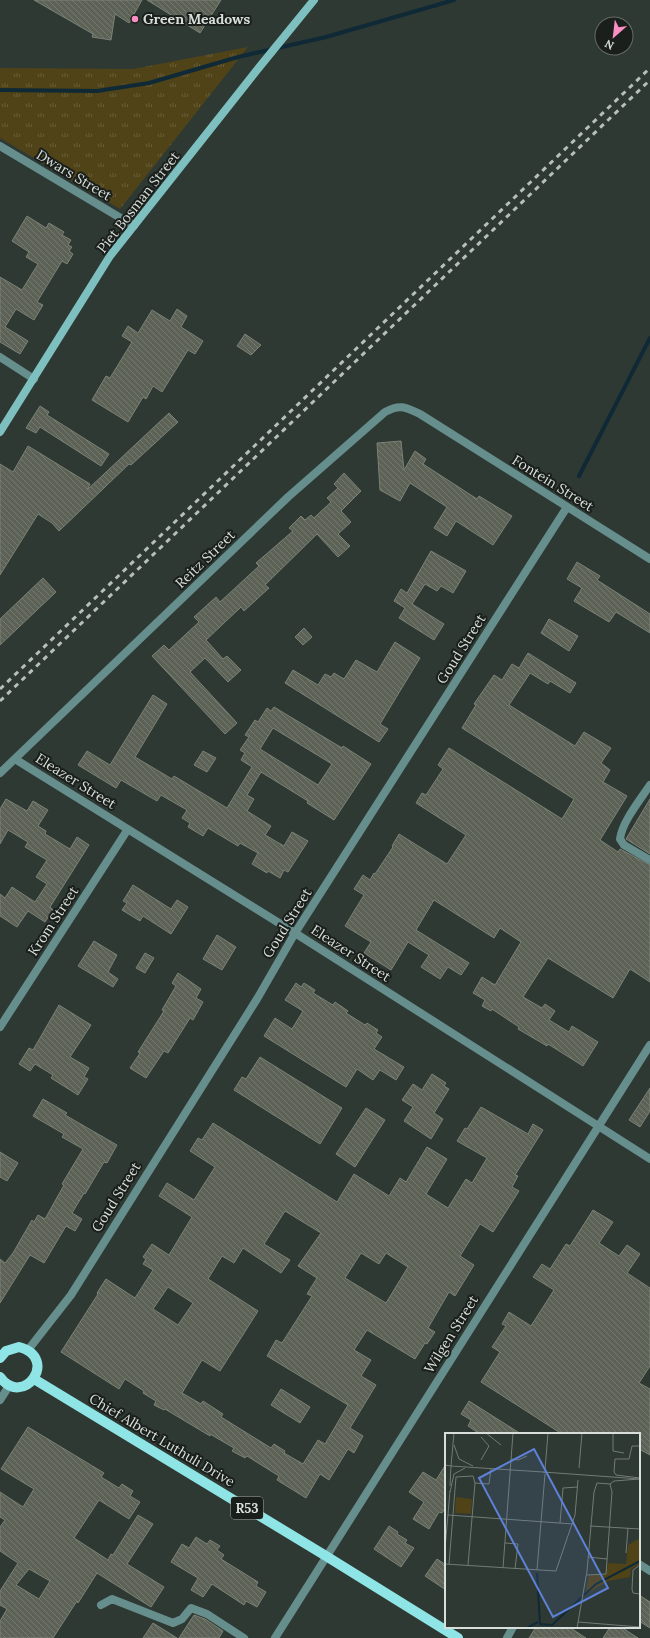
<svg xmlns="http://www.w3.org/2000/svg" width="650" height="1638" viewBox="0 0 650 1638" font-family="Lora,serif">
<style>
.grass{fill:url(#grass-tufts)}
.lines{fill:none;stroke-linecap:round;stroke-linejoin:round}
.stream{stroke:#0f2a36;stroke-width:4}
.building{fill:url(#building-back-hatch);stroke:#7c8176;fill-rule:evenodd}
.street{stroke:#668e8d;stroke-width:8}
.secondary{stroke:#7ebfbf;stroke-width:8}
.primary{stroke:#8fe5e5;stroke-width:10}
.rail{stroke:#b7bfbb;stroke-width:3;stroke-dasharray:5 5;stroke-linecap:butt}
.poi-dot{fill:#fb8fc3;stroke:#1a1f1c;stroke-width:1.5}
.labels{text-anchor:middle;dominant-baseline:central;stroke-width:4;stroke-linejoin:round;paint-order:stroke}
.shield{fill:#1a1f1c;stroke:#9fa5a2;stroke-width:1}
.shield-label{font-size:13px;font-weight:bold;fill:#d8dfdb}
.poi-label{font-size:14px;font-weight:bold;fill:#d8dfdb;stroke:#1a1f1c;text-anchor:start}
.street-label{font-size:14px;fill:#d8dfdb;stroke:#1a1f1c}
.inset-river{fill:none;stroke:#0f2a36;stroke-width:2}
.inset-road{fill:none;stroke:#727b76;stroke-width:1}
.view{fill:#5e81d9;fill-opacity:0.15;stroke:#5e81d9;stroke-width:2}
.inset-edge{fill:none;stroke:#d8dfdb;stroke-width:2}
</style>
<defs>
<pattern id="grass-tufts" width="24" height="20" patternUnits="userSpaceOnUse"><rect width="24" height="20" fill="#4f4317"/><path d="M3 7l-1-3M5 7V3M7 7l1-3M15 17l-1-3M17 17v-4M19 17l1-3" fill="none" stroke="#685e38"/></pattern>
<pattern id="building-back-hatch" width="6" height="6" patternUnits="userSpaceOnUse"><rect width="6" height="6" fill="#5d6257"/><path d="M-1 5l2 2M0 0l6 6M5-1l2 2" fill="none" stroke="#74786f"/></pattern>
</defs>
<rect width="100%" height="100%" fill="#2e3933"/>
<!-- grass -->
<path class="grass" d="M248 47 120 209 0 138V68L133 69Z"/>
<g class="lines">
<!-- stream -->
<path class="stream" d="M0 90 97 91 149 83 238 57 326 37 454 0
M579 476 650 338"/>
</g>
<!-- building -->
<path class="building" d="M34 0H142L129 23 115 14 111 40 92 37 93 34Z
M147 0H221L200 33Z
M27 216 46 228 49 223 64 232 62 235 71 240 68 245 72 247 69 251 73 254 67 264 62 261 37 302 43 305 34 320 16 309 5 327 28 341 20 354 0 342V277L22 290 38 264 26 257 29 252 12 241Z
M177 309 187 316 181 327 203 341 195 354 188 350 162 392 153 386 146 399 143 397 128 422 92 400 106 376 110 378 132 342 122 336 128 326 138 333 152 310 170 321Z
M245 334 261 345 251 355 237 346Z
M40 406 49 412 47 415 109 454 101 466 40 427 36 433 26 428Z
M169 413 178 422 131 465 129 464 59 531 52 523 38 514 0 575V464L13 472 28 446 90 484 87 490Z
M401 441 404 470 415 451 426 459 423 464 477 499 479 496 512 516 493 545 456 521 447 536 434 528 447 507 410 483 400 501 380 490 377 443Z
M344 473 361 491 341 511 351 522 338 534 350 546 338 557 317 534 265 585 269 588 244 611 241 607 206 640 223 659 227 656 241 670 228 682 205 658 190 672 237 723 225 734 152 656 164 645 169 650 199 622 194 617 216 597 220 602 259 566 256 563 293 531 289 528 301 516 305 520 311 515 314 518 331 502 327 498 338 488 334 484Z
M431 551 466 571 453 593 441 586 437 591 425 584 412 604 444 624 434 640 399 618 405 608 394 601 401 589 407 593Z
M577 562 600 576 597 580 650 614V633L616 612 609 622 574 601 582 588 567 579Z
M43 578 56 592 0 645V619Z
M549 619 578 636 569 651 541 633Z
M304 628 312 637 303 645 295 637Z
M395 642 420 658 380 724 388 729 379 742 285 683 293 670 318 685 325 674 331 677 334 673 344 679 356 660 377 672Z
M528 653 576 683 570 693 550 681 548 684 530 673 509 705 575 746 584 732 611 748 601 763 610 770 603 782 627 796 600 840 618 852 620 849 650 865V982L630 969 613 998 548 958 523 997 542 1008 545 1004 555 1011 549 1020 569 1032 572 1026 598 1042 583 1066 548 1044 547 1046 518 1029 519 1027 492 1009 491 1011 482 1006 485 1000 473 993 482 977 495 985 521 942 500 928 494 938 434 900 416 930 469 963 461 975 448 967 440 979 421 967 429 955 408 942 391 970 364 953 371 942 345 926 364 895 354 889 363 875 370 880 374 873 375 874 393 847 392 846 399 834 447 864 466 835 416 803 422 793 426 795 443 769 438 765 449 748 562 819 574 799 462 728 476 705 474 704 494 675 502 680 512 664 519 668Z
M153 695 167 704 135 757 172 779 174 776 227 808 252 767 241 760 245 753 240 750 249 737 245 735 255 720 258 722 267 708 271 711 274 707 342 748 343 746 371 764 334 820 307 803 308 801 261 772 247 795 254 799 247 811 271 826 265 835 284 846 292 832 308 841 288 872 284 870 280 878 268 871 267 873 252 864 258 853 240 843 238 846 208 828 203 836 188 827 190 823 182 818 187 810 161 795 157 801 121 780 116 788 78 765 87 751 110 765ZM273 728 332 764 318 785 260 749Z
M203 751 216 758 207 772 194 765Z
M6 799 27 811 33 801 48 810 38 826 46 831 45 834 70 849 77 837 89 845 50 907 53 910 45 922 28 911 17 927 0 916V894L5 898 12 887 35 902 47 884 36 877 47 860 25 847 28 842 8 830 0 844V809Z
M650 799V854L626 839Z
M133 885 171 909 177 900 188 907 171 934 143 916 140 921 122 910 127 903 123 901Z
M217 935 236 947 222 970 203 959Z
M94 941 117 955 108 972 118 979 113 987 78 966Z
M145 953 154 958 145 973 136 968Z
M178 973 201 989 196 998 203 1002 193 1020 190 1018 168 1053 164 1051 146 1078 130 1068 140 1053 138 1052 164 1011 162 1010 176 986 172 983Z
M296 983 301 987 304 983 315 990 313 993 333 1005 335 1002 348 1011 346 1013 365 1025 367 1023 378 1030 376 1033 382 1037 374 1049 404 1067 396 1080 380 1070 373 1080 357 1069 346 1087 264 1036 275 1018 292 1029 303 1011 285 1000Z
M59 1005 91 1025 70 1057 89 1068 84 1077 88 1079 78 1095 51 1078 53 1075 35 1064 30 1071 19 1064 29 1048 33 1050Z
M260 1057 342 1108 320 1144 234 1090 242 1077 246 1079Z
M432 1074 446 1083 444 1086 449 1089 434 1113 443 1119 431 1139 404 1121 413 1107 402 1100 413 1084 422 1090Z
M650 1088V1111L640 1127 629 1120Z
M43 1099 67 1113 65 1115 117 1145 107 1163 104 1162 85 1194 84 1193 72 1213 82 1219 75 1231 66 1226 44 1263 30 1255 0 1303V1259L5 1263 13 1253 32 1220 34 1222 38 1215 45 1219 64 1185 62 1184 83 1149 62 1137 64 1134 33 1116Z
M481 1107 528 1134 533 1124 543 1130 515 1175 518 1176 512 1187 519 1191 493 1232 480 1224 460 1256 474 1265 455 1296 449 1292 428 1328 435 1332 427 1344 425 1343 415 1359 367 1330 354 1350 371 1360 361 1376 376 1385 350 1428 363 1436 354 1453 348 1449 329 1480 320 1474 306 1498 277 1480 279 1476 247 1456 245 1458 232 1451 234 1448 210 1434V1436L165 1409 164 1410 154 1405 156 1401 143 1393 144 1391 125 1379 119 1389 61 1352 98 1294 97 1293 106 1279 135 1298 153 1270 143 1264 146 1259 143 1257 152 1244 169 1255 192 1217 159 1196 167 1183 194 1200 215 1167 190 1151 198 1138 202 1140 213 1123 337 1202 354 1174 389 1196 400 1178 406 1182 427 1147 447 1159 426 1194 448 1208 466 1179 472 1183 487 1158 457 1141 465 1128 467 1129ZM285 1211 321 1233 298 1266 317 1278 307 1294 312 1296 282 1343 276 1340 267 1356 348 1405 325 1444 318 1440 303 1464 284 1453 285 1451 274 1444 271 1448 221 1417 223 1414 203 1401 201 1404 182 1393 202 1360 220 1371 258 1311 208 1279 222 1256 234 1263 243 1248 281 1273 290 1260 264 1244ZM361 1253 379 1264 386 1253 408 1267 386 1303 345 1278ZM168 1287 193 1303 178 1325 153 1309Z
M366 1108 385 1120 355 1167 336 1154Z
M0 1152 18 1163 7 1181 0 1177Z
M593 1210 613 1222 599 1243 619 1256 627 1245 640 1254 627 1273 650 1288V1366L639 1383 650 1389V1455L639 1449V1434H562L481 1382 500 1352 492 1347 506 1326 502 1324 509 1312 531 1326 554 1290 533 1277 542 1264 550 1269 566 1244 570 1246Z
M281 1389 310 1407 300 1423 271 1405Z
M469 1401 521 1434H480L468 1426 471 1420 461 1414Z
M28 1427 104 1473 101 1477 119 1488 122 1484 133 1491 130 1496 140 1502 129 1519 99 1500 74 1538 108 1560 111 1554 113 1555 138 1515 153 1524 127 1564 164 1587 151 1607 97 1573 78 1603 77 1601 53 1638H0V1621L7 1609 0 1605V1591L18 1563 0 1551V1527L5 1520 0 1517V1492L23 1507 34 1489 1 1469ZM29 1569 50 1581 39 1599 16 1585Z
M446 1464V1507L442 1513 439 1512 429 1529 413 1519 424 1502 409 1492 423 1472 436 1480Z
M389 1526 398 1532 397 1534 407 1540 405 1543 414 1548 401 1567 374 1549Z
M196 1537 207 1544 210 1540 220 1546 217 1550 224 1555 221 1559 258 1582 256 1586 266 1592 257 1607 246 1601 244 1605 212 1584 203 1597 191 1590 198 1578 171 1562 182 1544 189 1548Z
M437 1559 446 1565V1590L425 1576Z
M639 1595 650 1602V1628L639 1621Z
M194 1615 205 1619 223 1631 219 1638H179Z
M153 1623 177 1638H143Z
M536 1627H569L586 1638H529Z
M610 1627H621L638 1638H603Z"/>
<g class="lines">
<!-- street -->
<path class="street" d="M0 146 134 226
M0 357 34 379
M15 759 295 933 650 1159
M0 773 288 497 385 412C400 404 405 407 420 414L650 559
M650 785C640 800 622 822 620 839L624 845 650 860
M0 1027 128 829
M28 1350 71 1295 257 999 295 933 567 507
M0 1400 9 1386
M639 1564 650 1571
M101 1605 112 1599 173 1623 182 1619 191 1608 207 1614 244 1638
M275 1638 650 1045
M507 1638 513 1627"/>
<!-- secondary -->
<path class="secondary" d="M0 432 110 256 257 70 314 0"/>
<!-- primary -->
<path class="primary" d="M0 1358 6 1351 19 1347C60 1358 23 1409 0 1377
M34 1379 326 1556 458 1638"/>
<!-- rail -->
<path class="rail" d="M0 689 650 68
M0 701 650 80"/>
</g>
<!-- markers -->
<circle class="poi-dot" cx="135" cy="19" r="4"/>
<g class="labels">
<!-- shield labels -->
<rect class="shield" x="231" y="1497" width="32" height="22" rx="3"/>
<g class="shield-label">
<text x="247" y="1508">R53</text>
</g>
<!-- poi labels -->
<g class="poi-label">
<text x="143" y="19">Green Meadows</text>
</g>
<!-- street labels -->
<g class="street-label">
<text transform="translate(74 175) rotate(31)">Dwars Street</text>
<text transform="translate(138 202) rotate(-52)">Piet Bosman Street</text>
<text transform="translate(553 483) rotate(32)">Fontein Street</text>
<text transform="translate(205 559) rotate(-44)">Reitz Street</text>
<text transform="translate(461 649) rotate(-58)">Goud Street</text>
<text transform="translate(76 781) rotate(32)">Eleazer Street</text>
<text transform="translate(53 921) rotate(-57)">Krom Street</text>
<text transform="translate(287 923) rotate(-58)">Goud Street</text>
<text transform="translate(351 953) rotate(33)">Eleazer Street</text>
<text transform="translate(116 1197) rotate(-58)">Goud Street</text>
<text transform="translate(451 1334) rotate(-58)">Wilgen Street</text>
<text transform="translate(162 1440) rotate(31)">Chief Albert Luthuli Drive</text>
</g>
</g>
<!-- overview -->
<g transform="translate(445 1433)">
<rect width="195" height="195" fill="#2e3933"/>
<path d="M195 105V131L186 136 185 144 163 148 140 162 144 142H161L163 130 181 131 183 112Z" fill="#4f4317"/>
<path d="M11 64 27 66 26 81 10 80Z" fill="#4f4317"/>
<path class="inset-river" d="M92 140 95 191 107 192 137 164M139 162 151 151 195 128M82 195 93 189"/>
<path class="inset-road" d="M9 0 6 33 98 39M41 0 56 12M168 0V18L179 20M36 4 44 13 36 27M9 12 14 26 28 33M195 13H187L184 26H170L169 39 171 42 195 45M66 26 73 27 82 23M0 32 6 33 5 53M134 35 137 0M100 37 103 0M102 40 98 39 195 46M165 51 169 48 194 46M5 59 9 41 20 35M3 82 128 91M115 90 118 55 133 54M145 93 195 96M60 110 73 111 70 136M0 116 5 58M181 120 183 95M143 124 162 126M0 131 111 138 130 82 133 47M4 131 11 44 28 43 30 50M23 132 30 50 44 51 46 36M195 132 188 137 187 156 188 160 195 161M58 135 68 0M92 137 100 41M133 189 195 194M132 195 142 138 149 59 152 50 165 51 167 59 161 141 142 142"/>
<path class="view" d="M89 16 163 155 108 184 34 45Z"/>
<rect width="195" height="195" class="inset-edge"/>
</g>
<!-- north arrow -->
<g transform="translate(614 36) rotate(208)"><circle r="19" fill="#1a1f1c" stroke="#666c68"/>
<path d="M0-3L7 15L0 10L-7 15Z" fill="#fb8fc3"/>
<text y="-6" font-size="11" font-weight="bold" text-anchor="middle" fill="#d8dfdb">N</text>
</g>
</svg>
